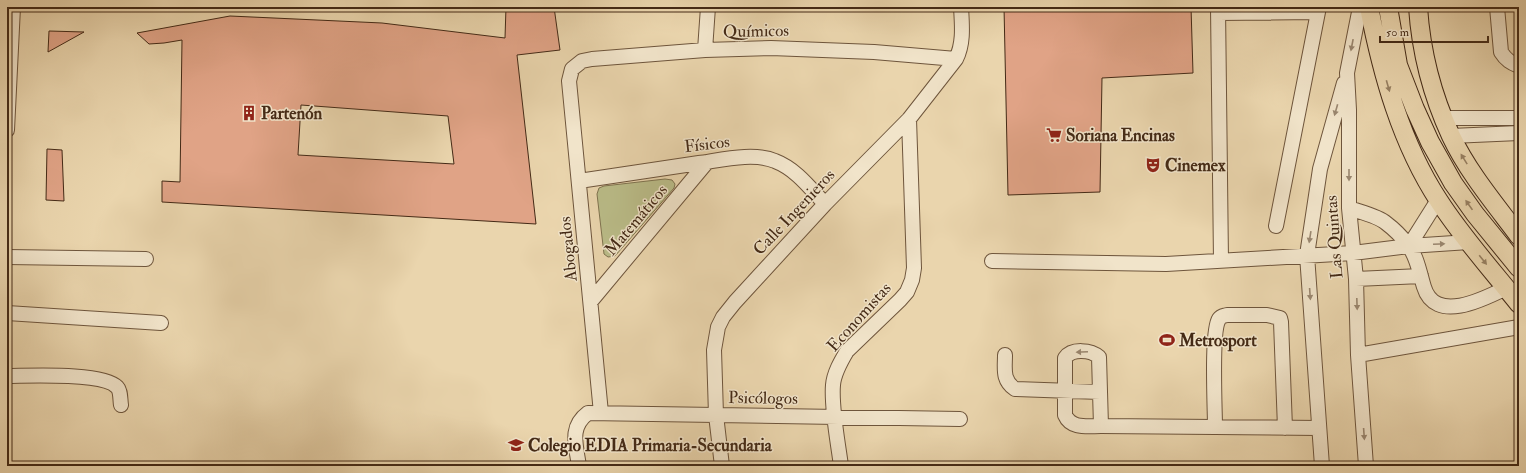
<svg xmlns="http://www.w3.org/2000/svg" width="1526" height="473" viewBox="0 0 1526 473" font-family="'IM FELL Double Pica',serif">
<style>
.green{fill:#babc88;stroke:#7f734f}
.building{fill:#e0a386;stroke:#442a16;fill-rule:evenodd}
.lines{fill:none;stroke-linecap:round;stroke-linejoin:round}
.minor-casing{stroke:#6e553c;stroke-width:16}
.major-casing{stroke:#442a16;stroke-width:20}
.minor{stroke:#f1e4ca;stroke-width:14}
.major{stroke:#ead5ad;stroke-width:18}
.oneway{fill:#9a8770}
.oneway2{fill:#978062}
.labels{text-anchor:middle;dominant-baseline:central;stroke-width:3;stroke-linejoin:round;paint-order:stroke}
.street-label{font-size:17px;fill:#442a16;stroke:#f1e4ca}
.poi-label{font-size:17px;font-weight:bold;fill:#442a16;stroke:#f1e4ca;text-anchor:start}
</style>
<rect width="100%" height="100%" fill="#ead5ad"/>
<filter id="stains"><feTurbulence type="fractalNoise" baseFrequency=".005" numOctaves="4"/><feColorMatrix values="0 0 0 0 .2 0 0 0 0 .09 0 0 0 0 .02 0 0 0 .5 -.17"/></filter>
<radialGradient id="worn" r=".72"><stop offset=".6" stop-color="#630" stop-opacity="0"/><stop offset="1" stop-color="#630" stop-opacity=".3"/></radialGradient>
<!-- green -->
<path class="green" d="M665 179 672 180 675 184 674 188 615 256 608 257 604 254 597 194 599 188 604 186Z
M987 462 988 466H950Z"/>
<!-- building -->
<path class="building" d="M506 7H554L560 50 517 55 536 224 162 202V181L180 182 182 40 164 43 149 44 137 33 230 16 382 23 505 38ZM301 105 448 116 454 164 298 155Z
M1004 7H1191L1193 73 1102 78 1100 192 1008 195Z
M49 31 84 32 48 52Z
M47 149 62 150 64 201 46 200Z"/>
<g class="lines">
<defs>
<path id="minor" d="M1218 7 1221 261
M1360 7 1347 73 1349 110V208L1356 279 1358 355 1366 466
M1497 7 1501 52C1506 60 1511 63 1519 66
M1218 13 1318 12
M705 50 708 7
M1444 118H1519
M7 130 13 7
M1451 136 1519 133
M579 181C619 175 659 169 699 163 721 160 754 152 775 161 796 169 810 188 825 204
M1349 208C1360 212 1378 216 1386 223 1394 229 1402 237 1408 245 1417 256 1420 274 1424 287 1435 324 1484 299 1506 288
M1276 226 1319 7
M1409 246 1438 200
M7 257 146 259
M992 261 1166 264 1353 253 1409 246 1469 242
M1356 279 1421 276
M591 301 707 162
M7 313 161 323
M1005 355C1005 369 1002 380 1015 389L1100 392
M1358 355 1519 327
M7 376C29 376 103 372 117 387 121 391 120 399 121 405
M601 413 569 81 572 69 582 61 592 59 705 50 771 48 874 52 956 59
M1101 426 1099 357C1091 350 1072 348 1065 358V415C1071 429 1087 426 1101 426L1319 428
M1215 427C1215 409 1211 331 1219 319 1221 316 1224 316 1227 315H1267L1280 318 1281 322 1285 428
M579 466C576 445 569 427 588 413L960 419
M722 466 716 415 714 350 718 327 723 317 735 302 825 204 909 119 956 59C964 43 962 25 961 7
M841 466C838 442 831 408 833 385 834 373 841 361 847 351L900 300 907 292 912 280 914 268 909 119
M1322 466 1307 255 1320 169 1344 83"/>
<path id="major" d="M1369 7C1382 74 1401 143 1439 201 1462 237 1492 270 1519 304
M1388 7 1398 65 1415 109 1430 142 1453 183 1475 214 1519 268
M1418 7C1421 52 1432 95 1451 136 1468 172 1495 204 1519 236"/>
</defs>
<!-- minor casing -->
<use href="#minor" class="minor-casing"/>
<!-- major casing -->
<use href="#major" class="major-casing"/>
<!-- minor -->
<use href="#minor" class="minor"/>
<!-- major -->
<use href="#major" class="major"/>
</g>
<!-- one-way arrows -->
<defs><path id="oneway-solid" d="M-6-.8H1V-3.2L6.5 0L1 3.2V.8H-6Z"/></defs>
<g class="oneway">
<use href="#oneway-solid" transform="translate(1352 45) rotate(101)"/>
<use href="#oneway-solid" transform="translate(1336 110) rotate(106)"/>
<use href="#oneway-solid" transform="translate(1349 175) rotate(90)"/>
<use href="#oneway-solid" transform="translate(1310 237) rotate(99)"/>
<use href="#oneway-solid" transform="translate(1439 244) rotate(-3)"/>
<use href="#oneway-solid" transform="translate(1310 294) rotate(86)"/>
<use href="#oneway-solid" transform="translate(1357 304) rotate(88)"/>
<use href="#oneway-solid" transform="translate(1082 352) rotate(178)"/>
<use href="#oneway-solid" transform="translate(1364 434) rotate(86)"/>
</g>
<g class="oneway2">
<use href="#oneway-solid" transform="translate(1388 86) rotate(74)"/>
<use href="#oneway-solid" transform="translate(1464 159) rotate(-122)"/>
<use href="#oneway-solid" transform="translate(1469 205) rotate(-125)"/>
<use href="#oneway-solid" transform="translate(1483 260) rotate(51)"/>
</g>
<!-- icons -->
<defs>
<symbol id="building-bare" viewBox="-9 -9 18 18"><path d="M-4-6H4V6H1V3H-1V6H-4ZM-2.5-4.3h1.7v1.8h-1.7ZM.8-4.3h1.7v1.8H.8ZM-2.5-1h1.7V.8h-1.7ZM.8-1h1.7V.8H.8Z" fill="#8f2418" stroke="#f1e4ca" stroke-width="2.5" paint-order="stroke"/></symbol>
<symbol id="supermarket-bare" viewBox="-9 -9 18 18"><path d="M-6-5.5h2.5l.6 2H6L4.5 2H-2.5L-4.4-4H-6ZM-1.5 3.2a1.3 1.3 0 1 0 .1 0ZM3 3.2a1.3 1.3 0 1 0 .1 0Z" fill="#8f2418" stroke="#f1e4ca" stroke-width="2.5" paint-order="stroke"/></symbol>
<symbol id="theatre-bare" viewBox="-9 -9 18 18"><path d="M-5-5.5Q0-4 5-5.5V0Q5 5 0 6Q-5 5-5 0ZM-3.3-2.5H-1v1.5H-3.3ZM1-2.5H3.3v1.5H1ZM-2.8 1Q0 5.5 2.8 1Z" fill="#8f2418" stroke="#f1e4ca" stroke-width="2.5" paint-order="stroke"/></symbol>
<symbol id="stadium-bare" viewBox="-9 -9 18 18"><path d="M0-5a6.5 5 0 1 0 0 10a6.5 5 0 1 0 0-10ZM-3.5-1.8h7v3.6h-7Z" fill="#8f2418" stroke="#f1e4ca" stroke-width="2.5" paint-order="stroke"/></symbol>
<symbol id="school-bare" viewBox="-9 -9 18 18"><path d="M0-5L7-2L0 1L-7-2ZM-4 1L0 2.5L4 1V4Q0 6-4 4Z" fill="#8f2418" stroke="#f1e4ca" stroke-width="2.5" paint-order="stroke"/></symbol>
</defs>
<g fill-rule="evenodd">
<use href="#building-bare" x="238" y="102" width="22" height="22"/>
<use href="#supermarket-bare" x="1043" y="124" width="22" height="22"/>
<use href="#theatre-bare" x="1142" y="154" width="22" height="22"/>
<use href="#stadium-bare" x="1156" y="329" width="22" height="22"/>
<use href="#school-bare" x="505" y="434" width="22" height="22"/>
</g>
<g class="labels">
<!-- street labels -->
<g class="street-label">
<text transform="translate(756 31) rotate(-1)">Químicos</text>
<text transform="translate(707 144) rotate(-7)">Físicos</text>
<text transform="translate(794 212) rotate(-47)">Calle Ingenieros</text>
<text transform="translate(636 220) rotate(-50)">Matemáticos</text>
<text transform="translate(1334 237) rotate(-94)">Las Quintas</text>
<text transform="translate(568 249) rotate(-96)">Abogados</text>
<text transform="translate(859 317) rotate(-48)">Economistas</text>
<text transform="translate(763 398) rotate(1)">Psicólogos</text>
</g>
<!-- poi labels -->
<g class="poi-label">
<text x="261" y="113">Partenón</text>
<text x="1066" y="135">Soriana Encinas</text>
<text x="1165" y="165">Cinemex</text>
<text x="1179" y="340">Metrosport</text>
<text x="528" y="445">Colegio EDIA Primaria-Secundaria</text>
</g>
</g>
<!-- margin -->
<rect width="1526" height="473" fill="none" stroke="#ead5ad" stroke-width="24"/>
<rect x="8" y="8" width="1510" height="457" fill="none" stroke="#442a16" stroke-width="2"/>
<rect x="12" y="12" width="1502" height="449" fill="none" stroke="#442a16"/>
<!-- scale -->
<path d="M1380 36v6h108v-6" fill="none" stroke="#442a16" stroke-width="2"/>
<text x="1386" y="36" font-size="12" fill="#442a16" stroke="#f1e4ca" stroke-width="3" paint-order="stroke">50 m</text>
<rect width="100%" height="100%" filter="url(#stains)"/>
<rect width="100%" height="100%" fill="url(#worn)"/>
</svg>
